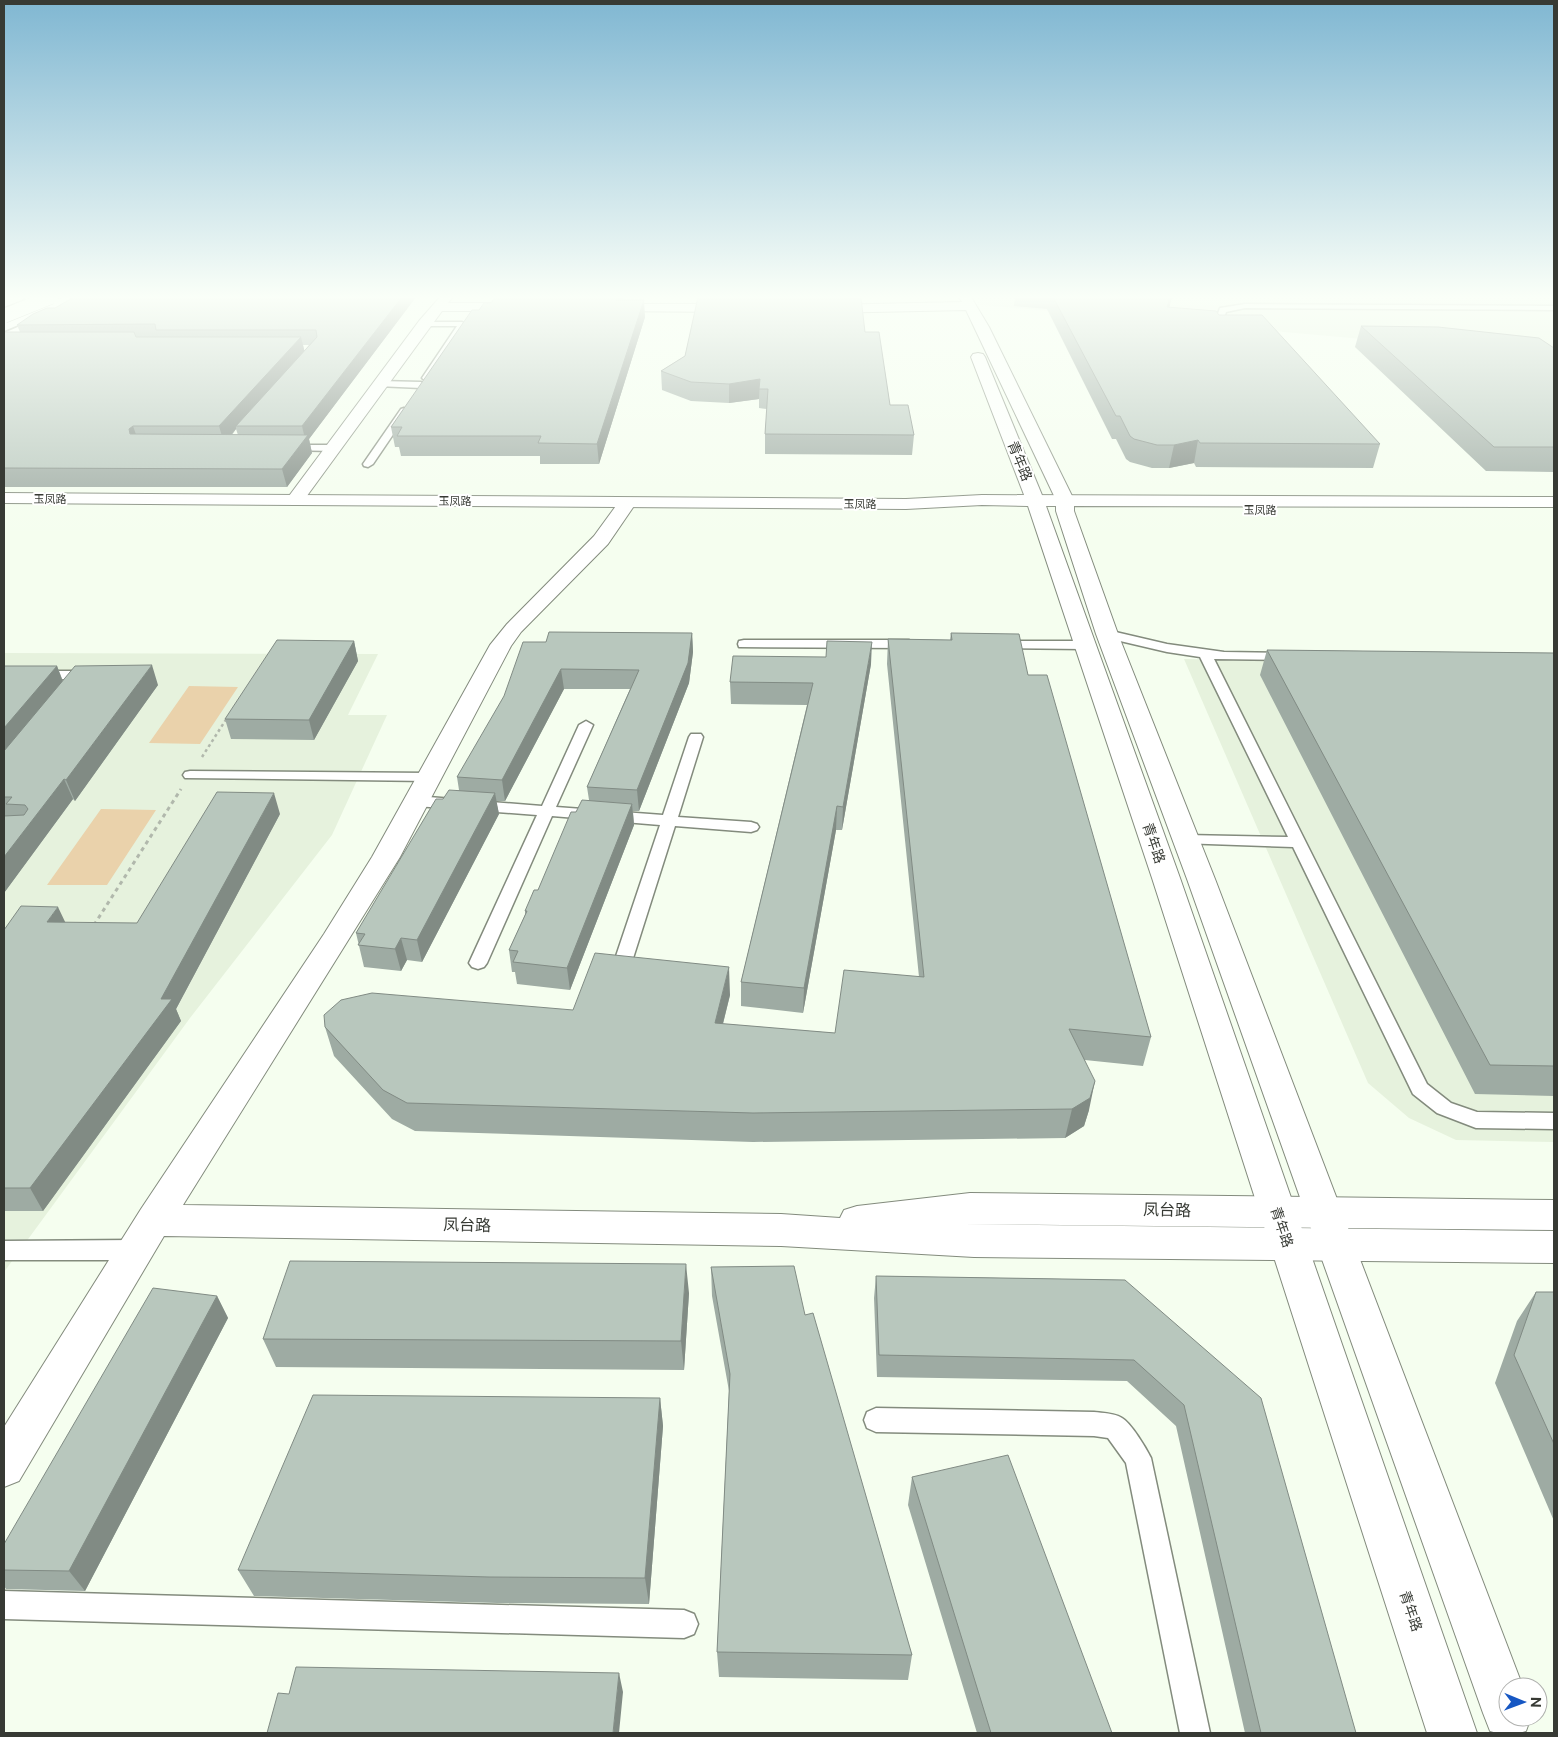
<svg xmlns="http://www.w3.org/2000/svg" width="1558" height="1737" viewBox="0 0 1558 1737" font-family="'Public Sans','Noto Sans SC',sans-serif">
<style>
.built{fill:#e6f2dd}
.green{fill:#ead2ab}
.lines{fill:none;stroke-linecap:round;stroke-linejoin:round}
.service-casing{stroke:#838b7d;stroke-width:3}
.minor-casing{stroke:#838b7d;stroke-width:2}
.tertiary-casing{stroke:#838b7d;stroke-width:2}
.trunk-casing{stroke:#838b7d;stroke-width:2}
.path-far1{stroke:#b1b8ac;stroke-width:2.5;stroke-dasharray:3 3;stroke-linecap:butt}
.path{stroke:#b1b8ac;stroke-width:3;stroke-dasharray:4 4;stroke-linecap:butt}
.service{fill:#fff;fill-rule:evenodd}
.minor{fill:#fff;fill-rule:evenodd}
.tertiary{fill:#fff;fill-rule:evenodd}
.trunk{fill:#fff;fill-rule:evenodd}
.trunk-bridge-casing{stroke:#838b7d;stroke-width:15;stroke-linecap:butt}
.trunk-bridge{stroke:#fff;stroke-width:14}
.wall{fill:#9eaba3;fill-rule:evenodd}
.shaded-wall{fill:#818b84}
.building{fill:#b8c7bd;stroke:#818b84}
.labels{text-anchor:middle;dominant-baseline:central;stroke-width:4;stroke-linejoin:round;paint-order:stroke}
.far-street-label{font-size:11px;fill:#373a34;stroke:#fff}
.street-label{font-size:14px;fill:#373a34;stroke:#fff}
.near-street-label{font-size:16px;fill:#373a34;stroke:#fff}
</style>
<rect width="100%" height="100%" fill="#f5feef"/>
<!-- built -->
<path class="built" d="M978 297H1554V356L981 305Z
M4 653 378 654 348 715H387L332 835 190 1018 4 1272Z
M1184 659 1554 664V1142L1456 1140 1409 1118 1368 1083Z"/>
<!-- green -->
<path class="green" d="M189 686 238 687 200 744 149 743Z
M101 809 156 810 107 885H47Z"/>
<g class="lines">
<defs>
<path id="service" d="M1245 304 1554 306V310L1245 308 1226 312 1225 315 1230 319 1229 321H1223L1217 316 1220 308Z
M421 322H462L466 324 429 380 426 381 422 378 457 326H424L420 324Z
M380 381 421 382 425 385 421 388 377 386 376 384Z
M404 408 409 411 373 464 368 467 364 466 363 464 401 409Z
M288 445H334L339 448 334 451 285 450V446Z
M1107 630 1167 644 1224 652 1292 653 1293 656 1292 659 1287 660 1214 659 1427 1084 1451 1103 1477 1112 1554 1113V1129L1476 1128 1437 1113 1413 1094 1293 847 1180 843 1178 840 1180 837 1186 835 1288 837 1200 657 1167 652 1103 637 1101 634 1103 631Z
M744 640H909L915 644 909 648 739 647 738 644 739 641Z
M999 641H1084L1090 645 1084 649 994 648 993 645Z
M4 671H82L89 675C84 681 81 685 73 683L72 679H4Z
M586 721 593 725 556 807 663 815 689 737 691 734H701L703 737 678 817 751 822 757 824 759 827 757 830 751 832 675 826 628 974 625 978 619 980 613 978 610 974 660 825 552 816 487 963 484 967 478 969 472 967 469 963 537 815 416 806 411 804 408 801 411 798 416 796 542 806 579 725Z
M190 771 429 773 434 774 436 777 434 780 429 781 185 778 183 775 185 772Z
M135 1240 143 1243 146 1250 143 1257 135 1260H4V1241Z
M876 1408 1094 1412C1103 1413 1114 1413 1122 1418 1131 1423 1146 1448 1151 1458L1210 1733H1180L1126 1463 1108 1438 1094 1436 876 1432 867 1428 864 1420 867 1412Z
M4 1591 684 1610 694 1614 698 1624 694 1634 684 1638 4 1619Z"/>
<path id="minor" d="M440 297H453L448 303H518L524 307 518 311H442L301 504 295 505 289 504 286 500 289 496 419 321Z
M959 297H971L989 327 1074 500 1071 504 1065 505 1059 504 1056 500 966 310 826 313 820 309 826 305 962 302Z
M606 304H733L739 308 733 312 601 311 600 308 601 305Z
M978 353 983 354 985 357 1044 500 1041 504 1035 505 1029 504 1026 500 971 357 973 354Z
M627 498 633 499 636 503 608 544 521 632 511 646 400 857 183 1205 781 1214 840 1218 844 1210 857 1206 970 1193 1554 1200V1230L960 1224 1554 1231V1263L974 1257 781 1246 164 1236 19 1481 4 1487V1427L141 1209 324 934 372 857 490 645 507 624 594 536 621 499Z"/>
<path id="tertiary" d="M7 297H24L22 300 4 307V299Z
M86 297H103L101 300 4 342V333Z
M4 493 906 499 982 495 1554 497V507L1074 506V511L1118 634 1215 879 1523 1687H1508V1717H1531L1526 1731C1515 1735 1501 1735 1490 1731L1483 1713 1187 879 1096 634 1056 511V506H1046L1180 878 1477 1733H1427L1152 878 1028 506 982 505 906 509 4 503Z"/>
<path id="trunk" d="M63 297H80L78 300 4 331V322Z"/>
</defs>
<!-- service casing -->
<use href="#service" class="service-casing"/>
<!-- minor casing -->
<use href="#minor" class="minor-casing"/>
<!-- tertiary casing -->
<use href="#tertiary" class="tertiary-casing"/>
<!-- trunk casing -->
<use href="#trunk" class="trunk-casing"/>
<!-- path-far1 -->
<path class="path-far1" d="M202 757 227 718"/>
<!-- path -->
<path class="path" d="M94 925 181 789"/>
<!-- service -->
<use href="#service" class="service"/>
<!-- minor -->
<use href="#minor" class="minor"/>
<!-- tertiary -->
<use href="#tertiary" class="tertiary"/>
<!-- trunk -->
<use href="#trunk" class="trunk"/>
<defs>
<path id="trunk-bridge" d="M4 316 51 297"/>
</defs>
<!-- trunk-bridge casing -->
<use href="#trunk-bridge" class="trunk-bridge-casing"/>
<!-- trunk-bridge -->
<use href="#trunk-bridge" class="trunk-bridge"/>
</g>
<!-- wall -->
<path class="wall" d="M416 297 309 439 312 453 287 487H4V332H20L17 325 55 308ZM303 345H309L304 351ZM236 429 238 435H232Z
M495 297H624L623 300 645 317 599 464H540V456H401L399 447H395L391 427 479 310 491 303Z
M698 297H860L865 332 890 405 914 435 912 455 765 454V434L767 409 759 408V399L729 403 691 401 662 390 661 371 685 356Z
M1015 297H1172L1169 307 1219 315 1380 444 1373 468 1196 467 1194 463 1169 468H1152L1130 462 1126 459 1116 439H1112L1047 309 1014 306Z
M1361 326 1554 348V472L1486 471 1355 347Z
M692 633 693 652 689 683 639 811H633L634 825 570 990 517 984 515 972H512L509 950 525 915V911L538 890 576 812 589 800 587 787 630 689H564L505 801H496L499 814 422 962 407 960 401 971 364 967 356 933 443 799 459 790 457 777 546 642Z
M951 633 1028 675 1151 1037 1143 1066 1085 1060 1089 1110 1084 1126 1065 1138 753 1142 415 1131 392 1119 334 1056 325 1027 573 1010 730 995 723 1024 835 1033 919 977 887 664 888 639 950 640Z
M354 641 358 661 314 740 231 739 225 719Z
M1267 650 1554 653V1096L1475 1094 1260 675Z
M871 664 842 830H836L803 1013 741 1006V982L807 705 731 704 730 682Z
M4 666H57L63 681 158 685 75 801 73 799 4 893Z
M280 814 176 1009 181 1021 43 1211H4V930L65 923H137Z
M711 1267 805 1315 912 1655 908 1680 719 1677 717 1652 729 1391 712 1296Z
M876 1276 1125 1280 1356 1733H1245L1176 1426 1127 1381 877 1377 874 1298Z
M1536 1292H1554V1521L1495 1383 1517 1321Z
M689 1293 684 1370 276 1367 263 1339Z
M217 1296 228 1318 85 1591 6 1589 4 1586V1544Z
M660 1398 663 1426 649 1604 497 1603 254 1596 238 1570Z
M912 1477 1112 1733H977L908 1505Z"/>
<!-- shaded-wall -->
<path class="shaded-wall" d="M402 297H416L309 439 312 453 287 487 282 469 305 439 302 426Z
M1170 297H1172L1164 327 1167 307Z
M644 300 645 317 599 464 597 444Z
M301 337 305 353 236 426V429L224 443 219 426Z
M760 379 759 399 729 403V384Z
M133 426 139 443 134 446 129 429Z
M1198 440 1194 463 1169 468 1174 445Z
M692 633 693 652 689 683 639 811 637 790Z
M354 641 358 661 314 740 309 720Z
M872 642 871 664 842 830 843 807Z
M152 665 158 685 75 801 66 780Z
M57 666 64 685 4 759V728Z
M561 669 564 689 505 801 502 780Z
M64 779 73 799 4 893V857Z
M274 793 280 814 176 1009 181 1021 43 1211 30 1188 161 999Z
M495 793 499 814 422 962 417 940Z
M632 804 634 825 570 990 567 968Z
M837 806 836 830 803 1013 804 988Z
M58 907 68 928 47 922Z
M401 938 407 960 401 971 395 949Z
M729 967 730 995 716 1051 715 1023Z
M1095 1081 1089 1110 1084 1126 1065 1138 1072 1109Z
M686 1264 689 1293 684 1370 681 1341Z
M217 1296 228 1318 85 1591 69 1571Z
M660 1398 663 1426 649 1604 645 1578Z
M619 1673 623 1692 619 1733H613Z"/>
<!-- building -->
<path class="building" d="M74 297H402L302 426H236L317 337 316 330H156L155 324 17 325 33 314 47 308H55Z
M495 297H617L616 300H644L597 444 538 443 541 436H397L402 427H391L472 310H479L484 303H491Z
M698 297 861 298 865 332H879L890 405H908L914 435 765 434 768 389H759L760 379 729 384 691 382 661 371 685 356Z
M1053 297H1170L1167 307 1216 311 1219 315H1262L1380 444 1200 443 1198 440 1174 445H1157L1134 439 1130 436 1120 416H1116Z
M1361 326 1438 327 1539 338 1554 348V447H1494Z
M4 332H134L136 337H301L219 426H133L129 429 130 434 308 435 282 469 4 468Z
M549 632 692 633 688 663 637 790 587 787 639 670 561 669 502 780 457 777 504 696 523 642H546Z
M951 633 1019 634 1028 675H1047L1151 1037 1069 1029 1095 1081 1090 1098 1072 1109 753 1113 407 1103 383 1090 325 1027 324 1015 341 1000 372 993 573 1010 595 953 729 967 715 1023 835 1033 844 970 924 977 888 639 952 640Z
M277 640 354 641 309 720 225 719Z
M827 641 872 642 843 807 837 806 804 988 741 982 813 683 730 682 733 656 826 657Z
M1267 650 1554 653V1066L1490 1065Z
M152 665 66 780 64 779 4 857V816L24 815 28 809 25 805 6 804 12 797H4V751L75 666Z
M4 666H57L4 728Z
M449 790 495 793 417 940 401 938 395 949 358 945 365 934 356 933 436 799H443Z
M217 792 274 793 161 999H172L30 1188H4V930L21 906 58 907 47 922 137 923Z
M582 800 632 804 567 968 513 962 518 951 509 950 527 911H525L534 890H538L571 812H576Z
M290 1261 686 1264 681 1341 263 1339Z
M794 1266 805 1315 813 1313 912 1655 717 1652 730 1374 711 1267Z
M876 1276 1125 1280 1261 1398 1356 1733H1261L1184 1405 1134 1360 879 1355Z
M153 1288 217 1296 69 1571 4 1570V1544Z
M1536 1292H1554V1444L1514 1355Z
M313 1395 660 1398 645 1578 489 1577 238 1570Z
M1008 1455 1112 1733H991L912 1477Z
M296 1667 619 1673 613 1733H267L278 1693 289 1694Z"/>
<!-- sky -->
<linearGradient id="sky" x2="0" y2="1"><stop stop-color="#80b7d2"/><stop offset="0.55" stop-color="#fafff8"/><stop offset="1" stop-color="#fafff8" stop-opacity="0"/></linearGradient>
<rect width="1558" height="540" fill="url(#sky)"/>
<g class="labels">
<!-- far-street labels -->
<g class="far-street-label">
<text x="50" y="499">玉凤路</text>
<text x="455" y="501">玉凤路</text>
<text x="860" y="504">玉凤路</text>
<text x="1260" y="510">玉凤路</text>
</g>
<!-- street labels -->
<g class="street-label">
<text transform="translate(1020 461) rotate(68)">青年路</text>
<text transform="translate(1154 843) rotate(71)">青年路</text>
<text transform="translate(1282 1227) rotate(71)">青年路</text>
<text transform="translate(1411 1611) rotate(71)">青年路</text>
</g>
<!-- near-street labels -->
<g class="near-street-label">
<text transform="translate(1167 1210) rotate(1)">凤台路</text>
<text transform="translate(467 1225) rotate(1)">凤台路</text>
</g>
</g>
<!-- border -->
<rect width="1558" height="1737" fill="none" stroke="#373a34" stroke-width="10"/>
<!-- north arrow -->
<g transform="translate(1523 1702) rotate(91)"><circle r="24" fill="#ffffff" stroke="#afb0ae"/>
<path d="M0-4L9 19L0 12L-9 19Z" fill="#1657c3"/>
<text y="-8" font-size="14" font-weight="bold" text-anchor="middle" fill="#373a34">N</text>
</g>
</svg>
